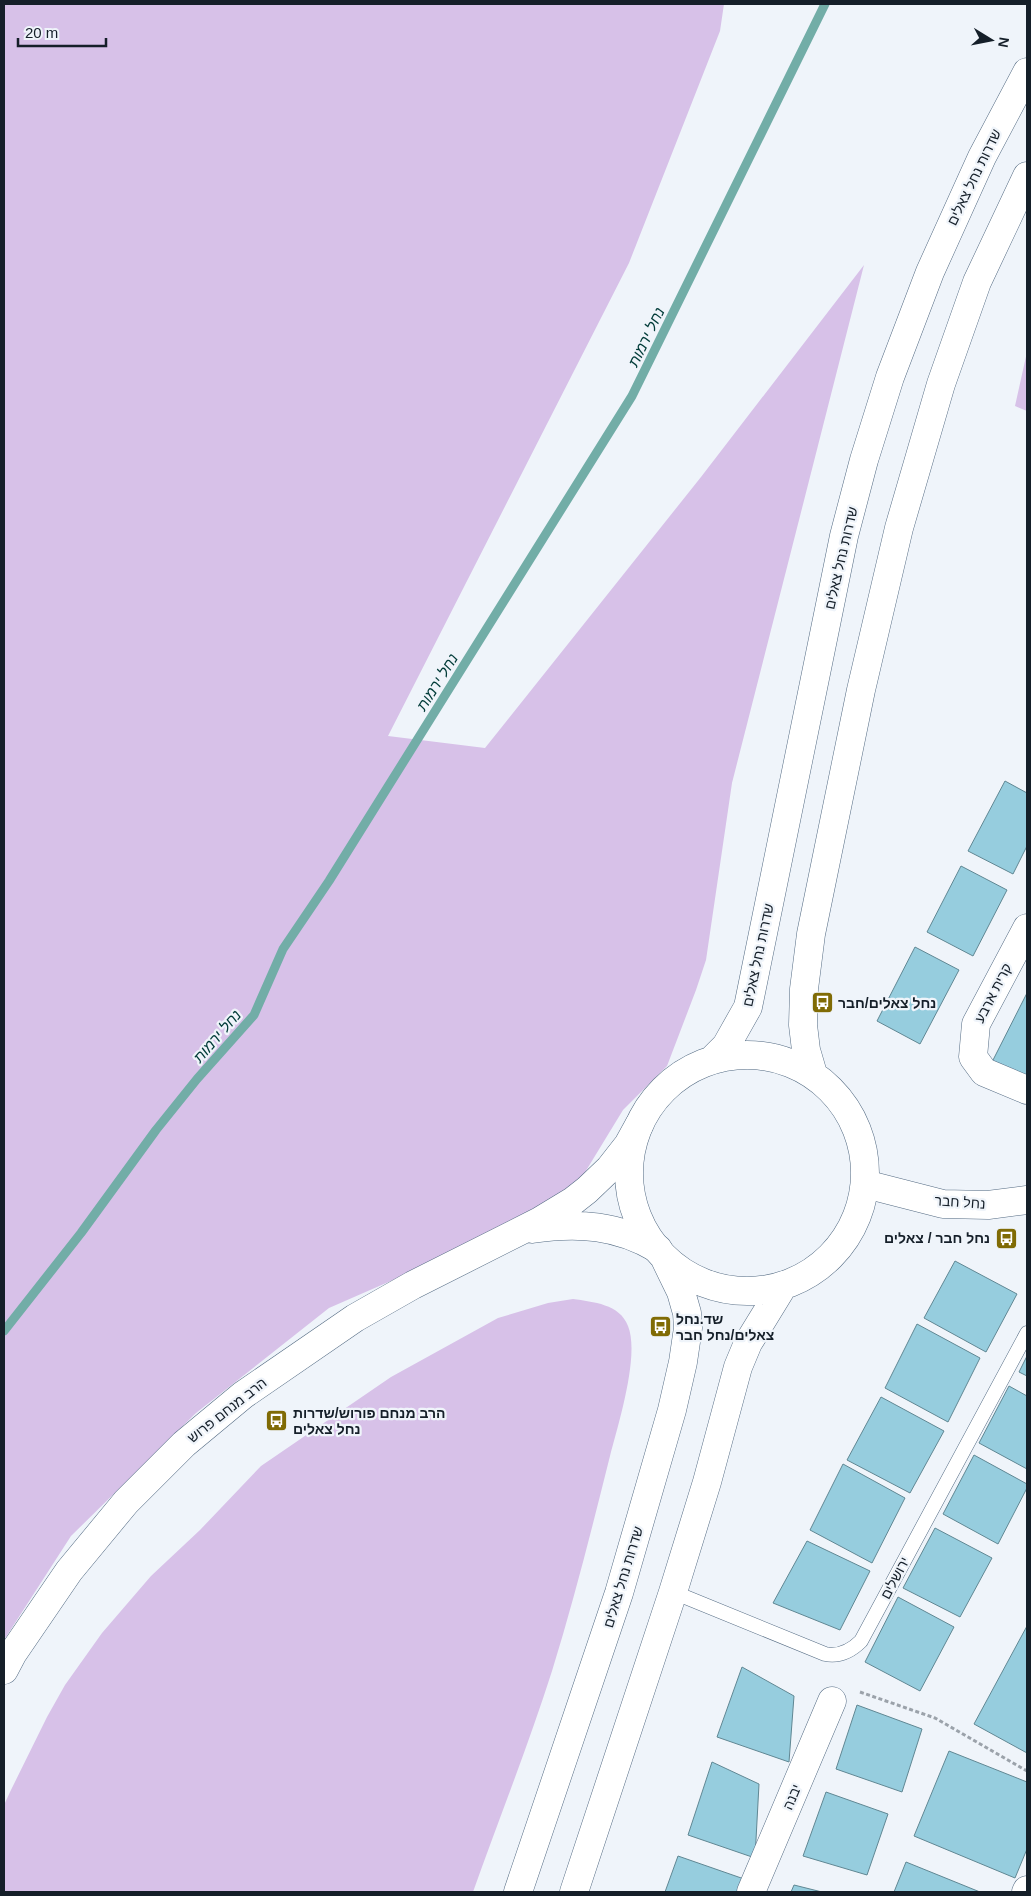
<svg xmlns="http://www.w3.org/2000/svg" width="1031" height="1896" viewBox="0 0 1031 1896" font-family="Arial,'Noto Sans Hebrew',sans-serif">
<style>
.green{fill:#d7c1e8}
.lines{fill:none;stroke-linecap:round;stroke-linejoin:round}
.stream{stroke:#72ada7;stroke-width:9}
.building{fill:#96cdde;stroke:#608793}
.service-casing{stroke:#546b83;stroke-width:15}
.minor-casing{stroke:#546b83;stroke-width:29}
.tertiary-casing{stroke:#546b83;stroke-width:29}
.secondary-casing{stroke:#546b83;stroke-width:29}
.path{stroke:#9ba2aa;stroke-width:3;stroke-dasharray:4 2.5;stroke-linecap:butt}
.service{stroke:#fff;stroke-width:14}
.minor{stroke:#fff;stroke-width:28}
.tertiary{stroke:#fff;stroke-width:28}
.secondary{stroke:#fff;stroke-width:28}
.labels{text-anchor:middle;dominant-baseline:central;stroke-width:4.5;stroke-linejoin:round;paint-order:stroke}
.street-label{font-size:14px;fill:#151f29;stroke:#eff4fa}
.poi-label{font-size:14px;font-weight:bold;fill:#151f29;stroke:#eff4fa;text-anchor:start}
.water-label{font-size:15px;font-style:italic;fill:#013b38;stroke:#eff4fa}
</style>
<rect width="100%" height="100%" fill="#eff4fa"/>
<!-- green -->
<path class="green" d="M4 4H724L720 31 629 263 388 736 485 748 701 477 864 265 732 783 706 960 696 990 667 1066 623 1110 573 1192 514 1227 329 1308 196 1413 71 1536 4 1640Z
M1027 352V411L1015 406Z
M573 1299C593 1302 620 1304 628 1326 640 1355 618 1425 610 1456 592 1528 574 1600 552 1671 528 1746 499 1819 473 1892H4V1805L10 1792 47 1717 65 1685 102 1633 151 1576 200 1530 261 1466 391 1377 498 1318 548 1303Z"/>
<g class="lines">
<!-- stream -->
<path class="stream" d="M4 1331 81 1233 156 1130 197 1079 254 1015 283 949 329 881 632 396 825 4"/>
</g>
<!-- building -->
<path class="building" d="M1005 781 1027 793V846L1013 874 968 851Z
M961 866 1007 890 973 956 927 932Z
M915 947 959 970 920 1044 877 1021Z
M1027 993V1083L991 1064Z
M955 1261 1017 1294 986 1352 924 1318Z
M917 1324 980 1358 948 1422 885 1388Z
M1027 1356V1376L1019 1372Z
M1009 1386 1027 1396V1469L979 1443Z
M881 1397 944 1431 910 1493 847 1460Z
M974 1455 1027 1484V1488L998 1544 943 1514Z
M843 1464 905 1498 872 1563 810 1530Z
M935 1528 992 1558 960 1617 903 1588Z
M807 1541 870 1571 840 1630 773 1603Z
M898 1597 954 1627 920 1691 865 1662Z
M1027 1626V1753L974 1724Z
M742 1667 794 1696 789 1762 717 1737Z
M857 1705 922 1729 902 1792 836 1769Z
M949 1751 1027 1782V1849L1015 1878 914 1836Z
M712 1762 759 1784 755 1858 688 1835Z
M826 1792 888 1814 867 1875 803 1856Z
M678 1856 747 1880 742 1892H665Z
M906 1862 980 1892H894Z
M794 1885 822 1892H791Z"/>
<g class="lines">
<defs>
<path id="service" d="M673 1592 825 1654C840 1657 851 1651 861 1641L1027 1333"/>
<path id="minor" d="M1027 928 976 1024 973 1057 984 1072 1027 1090
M751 1892 832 1701
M1026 1892 1027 1890"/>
<path id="tertiary" d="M865 1184 943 1204 988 1205 1027 1200
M532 1229C578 1222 618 1225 658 1249
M4 1670 13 1653 69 1571 126 1502 184 1444 243 1395 355 1318 413 1285 540 1221 573 1201 587 1190 610 1168 628 1145 639 1125"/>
<path id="secondary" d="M629 1173a118 118 0 1 1 236 0a118 118 0 1 1-236 0Z
M712 1060 726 1046 748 1007 844 536 864 460 890 377 930 272 982 157 1027 72
M813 1074 806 1050 803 1025 804 989 811 934 861 690 899 528 941 384 977 282 1027 176
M518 1892 619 1593 672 1410 683 1362 688 1328 687 1313 681 1292 665 1259
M574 1892 673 1592 707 1482 738 1367 748 1343 783 1286"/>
</defs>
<!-- service casing -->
<use href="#service" class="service-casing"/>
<!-- minor casing -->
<use href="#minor" class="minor-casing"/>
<!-- tertiary casing -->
<use href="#tertiary" class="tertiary-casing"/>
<!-- secondary casing -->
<use href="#secondary" class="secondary-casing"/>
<!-- path -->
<path class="path" d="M860 1692 935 1718 1027 1771"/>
<!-- service -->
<use href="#service" class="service"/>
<!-- minor -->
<use href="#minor" class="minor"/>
<!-- tertiary -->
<use href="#tertiary" class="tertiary"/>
<!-- secondary -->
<use href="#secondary" class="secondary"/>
</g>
<!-- icons -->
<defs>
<symbol id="bus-square" viewBox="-11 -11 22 22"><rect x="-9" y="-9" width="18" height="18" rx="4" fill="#806b05" stroke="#eff4fa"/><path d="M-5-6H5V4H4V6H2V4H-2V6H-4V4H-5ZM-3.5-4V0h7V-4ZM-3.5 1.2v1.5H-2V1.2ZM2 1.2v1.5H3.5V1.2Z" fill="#fff"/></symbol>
</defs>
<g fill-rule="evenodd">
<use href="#bus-square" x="810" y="990" width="25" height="25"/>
<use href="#bus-square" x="994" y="1226" width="25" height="25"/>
<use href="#bus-square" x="648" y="1314" width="25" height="25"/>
<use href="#bus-square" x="264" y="1408" width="25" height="25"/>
</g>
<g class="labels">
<!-- street labels -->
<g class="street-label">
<text transform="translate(974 177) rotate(-64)">שדרות נחל צאלים</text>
<text transform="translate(841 558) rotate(-77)">שדרות נחל צאלים</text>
<text transform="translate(758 955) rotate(-78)">שדרות נחל צאלים</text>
<text transform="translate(993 993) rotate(-63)">קרית ארבע</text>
<text transform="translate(960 1202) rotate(4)">נחל חבר</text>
<text transform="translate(227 1410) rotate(-38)">הרב מנחם פרוש</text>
<text transform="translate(623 1577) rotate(-73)">שדרות נחל צאלים</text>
<text transform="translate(895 1578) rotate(-62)">ירושלים</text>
<text transform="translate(792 1797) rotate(-67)">יבנה</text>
</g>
<!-- poi labels -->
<g class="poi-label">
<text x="838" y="1003">נחל צאלים/חבר</text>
<text x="990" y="1238" text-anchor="end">נחל חבר / צאלים</text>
<text x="676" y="1319">שד.נחל<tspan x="676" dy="16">צאלים/נחל חבר</tspan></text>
<text x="293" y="1413">הרב מנחם פורוש/שדרות<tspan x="293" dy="16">נחל צאלים</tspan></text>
</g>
<!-- water labels -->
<g class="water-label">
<text transform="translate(646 337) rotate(-64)">נחל ירמות</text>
<text transform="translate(437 682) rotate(-58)">נחל ירמות</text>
<text transform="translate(217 1036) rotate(-49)">נחל ירמות</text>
</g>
</g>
<!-- border -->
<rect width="1031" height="1896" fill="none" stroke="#151f29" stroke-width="10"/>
<!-- north arrow -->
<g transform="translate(991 40) rotate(100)" stroke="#eff4fa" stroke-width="4" paint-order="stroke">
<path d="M0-4L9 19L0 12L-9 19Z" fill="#151f29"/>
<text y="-8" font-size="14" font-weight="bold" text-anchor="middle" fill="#151f29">N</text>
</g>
<!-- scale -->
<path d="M18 38v8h88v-8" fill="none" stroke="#151f29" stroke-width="2.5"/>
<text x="25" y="38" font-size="15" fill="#151f29" stroke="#eff4fa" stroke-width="4" paint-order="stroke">20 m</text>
</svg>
